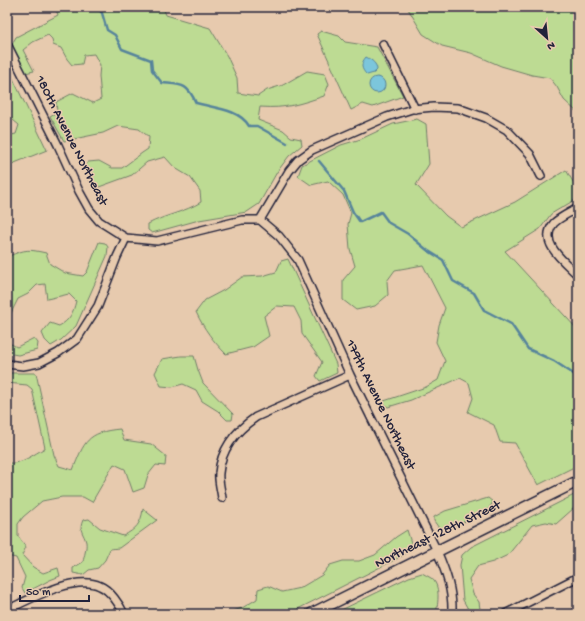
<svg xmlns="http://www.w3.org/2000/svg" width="585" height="621" viewBox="0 0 585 621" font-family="'Gochi Hand',sans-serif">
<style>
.green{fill:#bddb93;stroke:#707e67}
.water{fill:#7bc6db;stroke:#57849b}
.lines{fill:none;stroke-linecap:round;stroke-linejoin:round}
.stream{stroke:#57849b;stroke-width:2.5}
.street-casing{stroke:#22223b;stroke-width:10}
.secondary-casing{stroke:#22223b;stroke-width:13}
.street{stroke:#e7caae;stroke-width:7}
.secondary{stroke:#e7caae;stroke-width:10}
.labels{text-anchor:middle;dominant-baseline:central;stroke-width:3;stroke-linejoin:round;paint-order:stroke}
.street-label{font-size:14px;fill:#22223b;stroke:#e7caae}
</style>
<rect width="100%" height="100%" fill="#e7caae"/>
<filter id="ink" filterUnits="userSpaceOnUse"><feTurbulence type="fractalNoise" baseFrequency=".025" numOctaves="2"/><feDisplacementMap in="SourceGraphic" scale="8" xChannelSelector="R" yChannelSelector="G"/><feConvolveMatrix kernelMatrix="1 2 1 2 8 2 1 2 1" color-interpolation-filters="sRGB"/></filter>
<g filter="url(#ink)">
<!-- green -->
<path class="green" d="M55 7H163L166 15 210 28 227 56 237 78 238 93 258 96 267 90 283 85 307 71 325 74 329 84 324 96C300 104 286 109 260 107L258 120 283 130 291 137 301 139 302 145 289 156 277 172 259 204 247 212 199 220 152 233 148 230V224C165 215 185 212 201 202L200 191 190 177 175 168 165 157 147 162 132 175 99 187 90 182 85 167 88 162 99 161 112 168H122L142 153 148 149 149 137 139 129 118 126 103 133 64 141 50 116 57 112 56 102 73 93 93 103 101 99 99 76 100 65 94 54 84 55 82 64 72 65 67 59 61 48 53 45 52 39 48 35 33 42 23 50 34 71 25 73 12 44 16 37 58 15Z
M407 7H578V113L564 100 557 87 550 78 532 75 501 66 471 53 442 46 423 34Z
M321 31 339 36 345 42 377 47 403 96 373 107 363 104 351 110 317 34Z
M7 66 47 150 7 166V136L16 134 19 125 7 115Z
M417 119 426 124 429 164 416 185 446 216 461 227 515 202 566 170 578 190V198L551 214 540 229 505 251 578 330V465L538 485 515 443 500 442 494 425 468 412 473 398 469 383 460 378 411 400 388 407 383 404 384 401 426 387 438 380 445 361 436 342 439 325 445 308 423 265 395 270 387 281 388 295 375 306 356 310 343 300V280L355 266 350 249 348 224 351 213 343 195 328 181 311 185 298 176 302 165 341 145 361 139 393 124Z
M99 242 105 243 108 247 107 256 76 326 61 340 51 346 45 340 42 333 50 323 59 326C70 320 73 313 76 301L69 294 47 299 45 284 37 285 28 294 18 299 9 317 7 318V278L9 256C26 249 28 249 46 253L50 264 65 273 83 276 87 272Z
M288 259 336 364 337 373 320 381 316 376 322 362 302 334 301 321 294 307 277 306 264 316 269 336 253 347 226 354C213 341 204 329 196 312L205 300 224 290 242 277 262 276 276 272 281 261Z
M34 338 38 343 37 350 18 355 7 353V342L17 347Z
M181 356H194L198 370 203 383 233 414 232 420H227L218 411 202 401 196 390 183 384 172 387 161 386 155 373 162 359Z
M10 373H36L54 455 59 466 73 470C84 442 87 432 120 429L124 440 151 444 166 456 165 466 156 465 148 475 144 488 133 492 125 469 114 464 92 502 83 497H62L42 501 23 517 18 524V536L26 547 22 555 33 567 43 573 58 568 60 576 50 580 25 593 22 588 25 577 16 558 7 556V463C21 465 34 454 45 448L32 389 27 385 7 383V375Z
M578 493V508H574L556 524 546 522 532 525 508 555 493 562 478 566 469 579 473 594 479 602 480 609 474 612 468 609 463 600 460 565 462 555 471 547Z
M488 498 493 502 488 510 445 531H441L434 521V517L445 511Z
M143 509 157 520 119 548 110 549 105 560 98 568 89 570 83 575 73 573V568L83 562C84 556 87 548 86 542 84 533 78 531 83 520L89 519 100 528 123 536C136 529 141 524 143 509Z
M407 530 412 546 404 555 288 614H225L242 608 257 599 258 589 268 586 282 592 300 588 322 575 330 565 343 561H359L375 555 396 537Z
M422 573C425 575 428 576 431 578 441 585 438 603 436 614H412L411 613 403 614H333L409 577Z"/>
<!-- water -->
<path class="water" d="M366 57C372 60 377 64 377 70L374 73 367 75C361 69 360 64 366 57Z
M369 85a8 8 0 1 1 16 0a8 8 0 1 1-16 0Z"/>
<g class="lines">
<!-- stream -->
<path class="stream" d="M97 7 102 13 107 30 115 35 122 49 151 60 152 70 162 83C182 85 187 83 196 103 214 108 239 109 249 126H257L287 143
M319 161 344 191 353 212 360 222 381 212 389 223 408 234 427 250 443 260 453 281 474 293 484 310 511 324 528 349 554 361 578 377"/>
<defs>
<path id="street" d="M7 44 58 145 79 191 89 209 99 221 126 238
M383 44 415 109
M578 208C571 212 559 218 554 223 537 243 566 263 578 275
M260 220 279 236 298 260 350 375 437 551C446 572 453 591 452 614
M7 364 23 366 39 363 58 353 77 339 98 306 117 257 126 238 157 241 242 220H260L289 171 298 160 312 150 387 117 412 109 434 107 458 108 486 118 507 130 530 154 541 176
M222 498C221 490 218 480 219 473 221 449 237 430 256 417L350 375
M7 610C30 599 75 574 100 586 110 590 120 605 124 614
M505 614 578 577"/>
<path id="secondary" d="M311 614 578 481"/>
</defs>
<!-- street casing -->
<use href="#street" class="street-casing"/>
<!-- secondary casing -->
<use href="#secondary" class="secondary-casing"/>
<!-- street -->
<use href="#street" class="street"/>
<!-- secondary -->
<use href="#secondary" class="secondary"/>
</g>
</g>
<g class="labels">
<!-- street labels -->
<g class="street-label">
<text transform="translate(71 141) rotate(63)">180th Avenue Northeast</text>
<text transform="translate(380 405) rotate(64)">179th Avenue Northeast</text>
<text transform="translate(438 535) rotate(-26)">Northeast 128th Street</text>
</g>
</g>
<!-- margin -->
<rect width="585" height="621" fill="none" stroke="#e7caae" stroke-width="24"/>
<rect x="12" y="12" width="561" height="597" fill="none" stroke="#22223b" stroke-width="1.5" filter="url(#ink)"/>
<!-- north arrow -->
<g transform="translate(547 38) rotate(153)" stroke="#e7caae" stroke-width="3" paint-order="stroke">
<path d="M0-3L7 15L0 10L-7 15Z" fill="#22223b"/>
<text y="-6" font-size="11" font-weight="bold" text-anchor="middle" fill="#22223b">N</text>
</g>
<!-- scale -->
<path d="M20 595v6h69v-6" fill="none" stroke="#22223b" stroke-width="2"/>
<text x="26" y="595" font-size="12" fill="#22223b" stroke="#e7caae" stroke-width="3" paint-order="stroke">50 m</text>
</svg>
